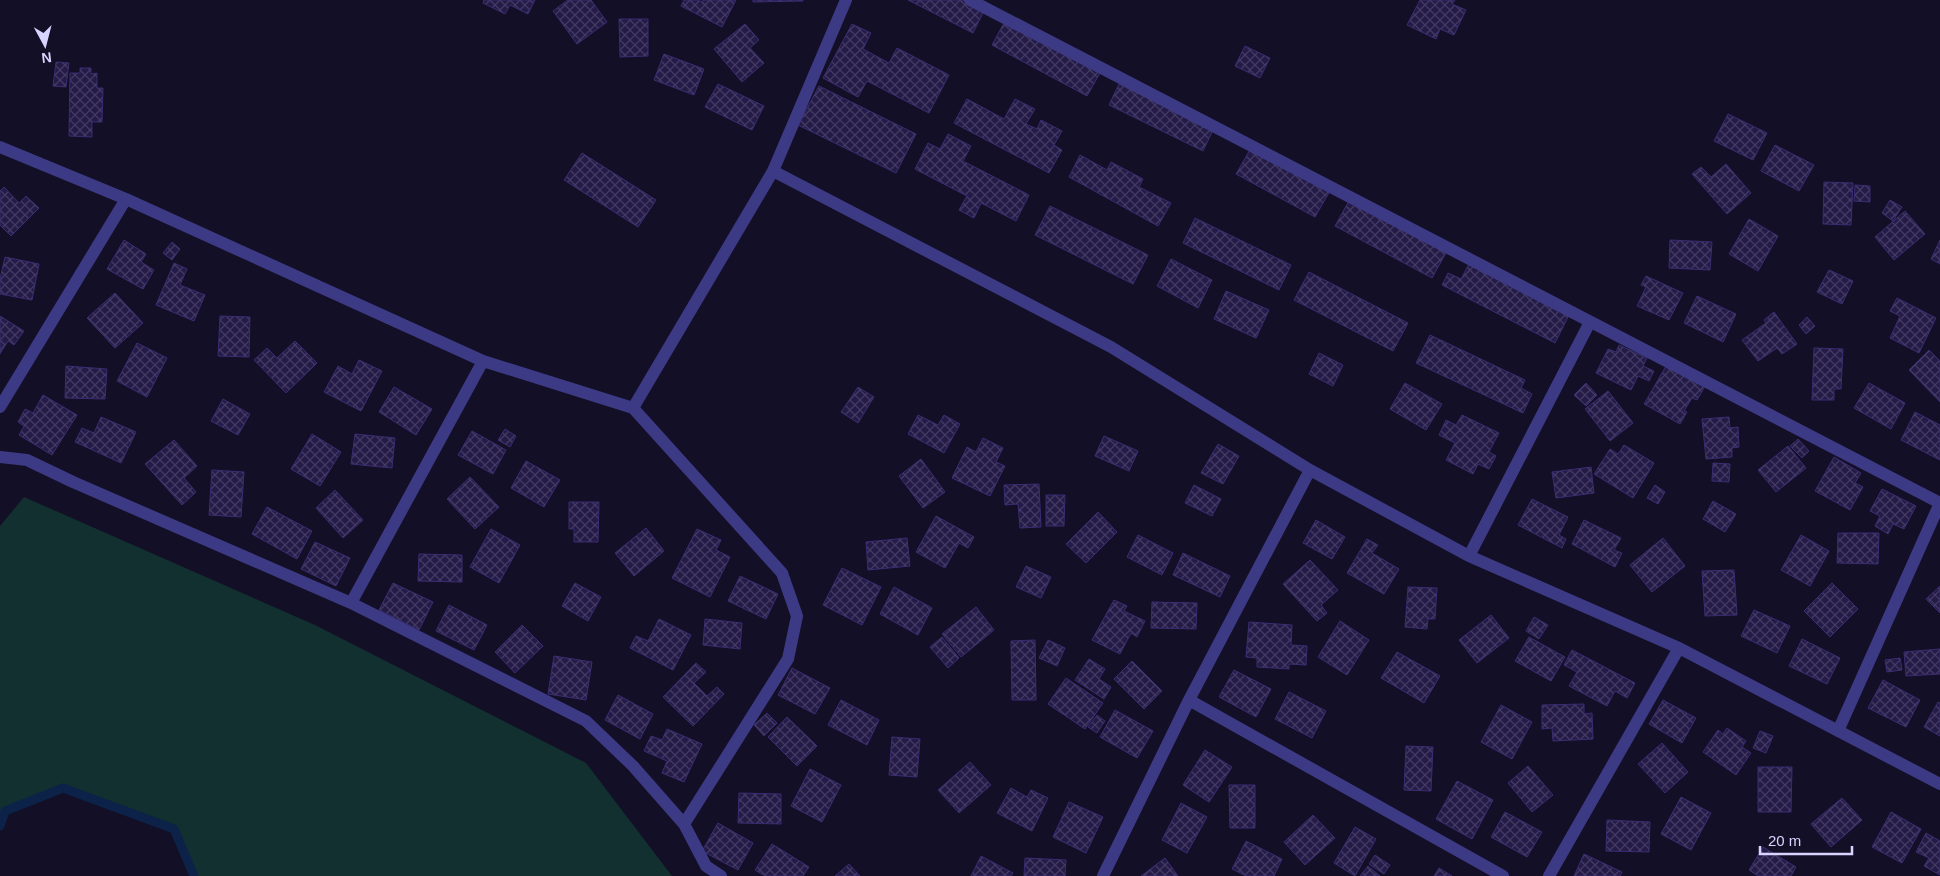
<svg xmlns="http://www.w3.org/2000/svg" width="1940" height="876" viewBox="0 0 1940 876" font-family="Helvetica,sans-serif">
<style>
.grass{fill:#12302f}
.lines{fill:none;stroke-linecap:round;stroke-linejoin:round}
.stream{stroke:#0c2248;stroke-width:9}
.building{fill:url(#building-cross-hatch);stroke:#3b2d73}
.minor{stroke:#3d3a85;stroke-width:12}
</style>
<defs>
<pattern id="building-cross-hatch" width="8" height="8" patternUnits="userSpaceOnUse" patternTransform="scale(1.25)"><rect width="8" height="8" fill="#241b47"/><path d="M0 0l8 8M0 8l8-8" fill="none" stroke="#433b63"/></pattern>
</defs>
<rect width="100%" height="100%" fill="#130f26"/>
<!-- grass -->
<path class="grass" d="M24 497 315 625 586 763 672 876H194L174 829 63 788 5 811 0 826V526Z"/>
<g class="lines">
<!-- stream -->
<path class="stream" d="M0 826 5 811 63 788 174 829 194 876"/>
</g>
<!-- building -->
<path class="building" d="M484 0H535L528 14 510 5 505 14 483 3Z
M568 0H591L607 22 577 44 553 11Z
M684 0H698L702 2 703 0H736L722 27 681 6Z
M753 0H803V1L753 2Z
M908 0H963L984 11 973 33Z
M1420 0H1455L1452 4 1466 10 1454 35 1440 29 1436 39 1407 25Z
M619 19H648V56L620 57Z
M1005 21 1100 73 1087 96 992 45Z
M745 24 759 40 750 48 764 63 742 82 714 49Z
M852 24 871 33 863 49 889 63 897 48 949 75 929 113 867 81 858 97 823 78Z
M1245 46 1270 58 1260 78 1235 66Z
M664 54 704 69 694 95 654 80Z
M56 62 69 63 66 87 53 86Z
M80 68H91V74L97 73V88H103L102 122H92V137L69 136 70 73H80Z
M718 84 764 106 752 130 705 107Z
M1119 84 1213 130 1203 151 1109 105Z
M819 86 916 134 896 173 798 125Z
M967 99 1004 119 1015 99 1035 109 1026 124 1037 129 1041 120 1062 131 1054 145 1062 150 1049 173 954 123Z
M1728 114 1767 133 1753 160 1714 141Z
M948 134 971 146 963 161 1029 195 1016 221 981 203 974 218 959 210 967 196 915 169 928 143 940 149Z
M1775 145 1814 165 1799 191 1761 171Z
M1251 148 1330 191 1315 217 1236 174Z
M582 153 656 200 638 227 564 180Z
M1080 155 1107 170 1111 162 1143 179 1139 187 1171 203 1158 226 1069 177Z
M1726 164 1751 193 1727 214 1692 174 1701 167 1711 177Z
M1824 182 1853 183 1851 225 1823 224Z
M1855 185 1870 186V202L1854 201Z
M4 187 19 203 26 196 39 208 11 236 0 225V191Z
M1350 199 1447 251 1432 278 1335 226Z
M1890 200 1902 207 1893 221 1882 213Z
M1050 206 1148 255 1133 284 1035 235Z
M1905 211 1925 234 1894 260 1875 237Z
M1195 218 1291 265 1279 290 1183 243Z
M1749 219 1778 236 1758 271 1729 254Z
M124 240 146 254 141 262 154 270 143 289 107 269Z
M1670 240 1712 242 1710 270 1669 268Z
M1940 240V264L1931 259Z
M172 242 180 249 172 260 163 253Z
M5 257 39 264 32 300 0 294V279Z
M1171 259 1212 280 1198 308 1157 286Z
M1470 262 1570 313 1555 343 1442 285 1448 273 1461 279Z
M174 263 187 269 180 285 205 295 194 321 156 305Z
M1829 270 1853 281 1842 304 1817 292Z
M1309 272 1408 323 1393 351 1294 300Z
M1646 276 1683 293 1669 320 1637 306 1646 287 1641 285Z
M1226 291 1269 310 1256 338 1214 319Z
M115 293 143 323 115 348 87 318Z
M1697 296 1736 314 1723 342 1684 323Z
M1897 298 1936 318 1919 353 1890 338 1900 316 1890 311Z
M1774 312 1797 344 1782 354 1777 348 1758 361 1742 340 1766 323 1764 320Z
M0 316 24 331 14 345 8 341 0 354Z
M220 316 250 317 249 357 218 356Z
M1807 317 1815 326 1806 334 1799 325Z
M1430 335 1525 380 1521 388 1532 394 1523 413 1416 363Z
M295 341 317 363 286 393 254 360 267 348 277 358Z
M137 343 167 358 147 397 117 381Z
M1619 345 1647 358 1643 366 1654 371 1649 381 1638 376 1631 390 1596 373 1608 349 1616 352Z
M1814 348 1843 349 1841 389H1834V400H1812Z
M1929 350 1940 361V402L1909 370Z
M1319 353 1343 365 1333 386 1309 374Z
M359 360 382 371 361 411 324 392 338 366 352 374Z
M1669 361 1705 386 1697 400 1692 398 1684 411 1687 412 1680 424 1644 404Z
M66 366 107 369 105 399 65 398Z
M1405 383 1442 404 1426 430 1390 409Z
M1586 383 1597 395 1586 406 1574 395Z
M1869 383 1905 403 1891 429 1854 408Z
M394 387 432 409 416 435 379 412Z
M858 387 874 397 858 423 841 412Z
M1608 391 1633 423 1610 441 1585 409Z
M43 395 77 415 52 455 19 435 24 426 18 422 25 409 33 413Z
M223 399 250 414 238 435 211 421Z
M1915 412 1940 425V460L1901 440Z
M918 415 938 425 944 415 960 424 944 453 908 434Z
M1462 415 1499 433 1489 452 1496 456 1489 469 1478 464 1473 474 1446 460 1455 443 1439 435 1446 420 1456 425Z
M101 417 136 432 121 463 75 442 82 428 94 433Z
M1729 417 1730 428 1738 427 1739 447 1732 448V457L1706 459 1702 419Z
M505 429 516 436 510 447 498 440Z
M472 431 506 450 493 474 458 455Z
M312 434 341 452 320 486 291 469Z
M355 434 395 438 392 468 351 464Z
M1104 436 1138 451 1129 471 1095 456Z
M983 438 1003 448 996 462 1005 466 990 496 952 478 967 447 976 452Z
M1798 439 1809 451 1802 458 1790 446Z
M174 440 197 466 184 478 196 492 182 505 145 464Z
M1218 444 1239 456 1223 484 1201 473Z
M1624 445 1654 463 1633 498 1594 474 1610 449 1618 454Z
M1788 446 1806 468 1776 492 1758 470Z
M1834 457 1861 473 1855 483 1863 487 1850 510 1815 491Z
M921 459 945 492 923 508 899 476Z
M526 461 560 480 544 507 511 488Z
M1713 463 1730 464 1729 482 1712 481Z
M1591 467 1594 493 1556 498 1552 472Z
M212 470 244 472 241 517 209 515Z
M470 477 499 507 475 529 447 499Z
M1039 484 1041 527 1020 528 1018 504 1005 505 1004 485Z
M1194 485 1221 499 1212 516 1185 503Z
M1655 485 1665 492 1658 504 1647 498Z
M1882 489 1916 506 1904 529 1893 524 1888 534 1875 526 1880 516 1870 511Z
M335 490 363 520 343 538 316 508Z
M1046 495H1065L1064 526H1046Z
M1532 499 1568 517 1559 535 1566 539 1562 548 1518 525Z
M1713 501 1736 514 1725 532 1703 519Z
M569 502H599L598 542H574V529H569Z
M267 507 312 531 297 559 252 534Z
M1098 512 1117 532 1086 563 1066 544Z
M936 516 974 537 968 548 959 543 945 568 916 552Z
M1316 520 1345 537 1332 559 1303 543Z
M1584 520 1621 538 1614 550 1622 553 1615 567 1572 544Z
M646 528 664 551 634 576 615 553Z
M491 529 520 545 499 583 470 567Z
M697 529 721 540 716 550 730 557 710 597 672 578Z
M1838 533H1879L1878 564 1837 563Z
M1138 535 1173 553 1162 575 1127 557Z
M1801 535 1829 551 1810 586 1781 570Z
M907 538 910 566 868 570 866 542Z
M1663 538 1685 566 1652 592 1630 565Z
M1367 539 1378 545 1372 553 1399 569 1384 594 1347 573Z
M315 542 350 558 336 586 301 569Z
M1183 553 1230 576 1220 597 1173 575Z
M419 554 462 555V582L418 581Z
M1310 560 1338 590 1321 605 1327 613 1317 621 1283 584Z
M1026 566 1051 577 1041 598 1016 587Z
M842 568 881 587 862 625 823 605Z
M1734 570 1737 615 1705 616 1702 571Z
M740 576 778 594 766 619 728 601Z
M393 583 433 602 419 630 379 610Z
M575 583 601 597 588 621 562 606Z
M1832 583 1858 609 1830 637 1804 611Z
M1940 586V613L1926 599Z
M894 587 932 608 918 635 880 614Z
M1408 587 1437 588 1435 619H1428L1427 629 1405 627Z
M1114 600 1127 606 1124 611 1145 621 1137 637 1131 633 1120 654 1092 640Z
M1152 602 1197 603 1196 629 1151 628Z
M449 605 487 625 474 650 436 631Z
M976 607 994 630 961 657 942 634Z
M1754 610 1790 626 1777 653 1741 636Z
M1491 615 1509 638 1477 663 1459 640Z
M1534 617 1548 625 1539 639 1526 631Z
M659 619 691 635 673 670 630 648 636 636 648 641Z
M705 619 742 623 740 649 703 645Z
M1340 621 1369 640 1347 675 1318 657Z
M1249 622 1292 625 1291 645 1307 646 1306 665 1289 664V669L1257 667V658L1246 657Z
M522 625 543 646 515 673 495 652Z
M942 637 959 658 948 668 930 647Z
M1529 637 1565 657 1551 681 1515 661Z
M1802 639 1840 658 1827 684 1789 666Z
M1035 640 1036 700H1012L1011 641Z
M1048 640 1065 648 1057 666 1039 658Z
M1940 649V674L1906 676 1904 652Z
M1572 650 1635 683 1627 698 1615 691 1607 706 1569 686 1577 672 1564 665Z
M1397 652 1440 676 1424 703 1381 678Z
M554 656 592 662 586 700 548 694Z
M1900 658 1902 670 1887 672 1885 660Z
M1089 659 1105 669 1099 679 1111 687 1104 699 1075 680Z
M1132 661 1162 691 1144 709 1114 679Z
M696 663 706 672 694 683 707 696 717 687 724 694 693 726 663 697Z
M792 668 830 688 815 714 778 695Z
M1234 670 1271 689 1256 717 1219 697Z
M1066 678 1103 703 1085 729 1048 704Z
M1883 680 1920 700 1906 727 1868 708Z
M1289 692 1326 711 1312 738 1275 719Z
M618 695 653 714 640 739 605 720Z
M841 700 879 720 867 745 828 725Z
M1663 700 1696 718 1682 743 1649 724Z
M1938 702 1940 703V736L1924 727Z
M1584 704V714L1592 713 1593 739 1553 741 1552 728 1542 729V705Z
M1501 705 1532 722 1512 759 1481 742Z
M1115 710 1153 731 1137 758 1100 737Z
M767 713 777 723 764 736 754 725Z
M1097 715 1105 721 1097 733 1088 727Z
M787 717 817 746 797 766 768 737Z
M1727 728 1746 741 1742 747 1751 753 1736 775 1703 752 1718 730 1723 734Z
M667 729 702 744 684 782 662 773 667 761 644 751 651 736 662 740Z
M1760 731 1773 736 1766 753 1753 748Z
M892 737 920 739 917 777 889 775Z
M1662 743 1688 772 1665 793 1638 764Z
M1406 746 1433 747 1431 791 1404 790Z
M1205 750 1232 767 1209 802 1183 785Z
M970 762 991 785 959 813 938 790Z
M1528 766 1553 795 1532 812 1508 783Z
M1758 767H1792L1791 812H1758Z
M810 769 841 785 822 822 791 806Z
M1457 781 1493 800 1472 839 1436 819Z
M1229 785H1255V828H1230Z
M1011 788 1027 797 1031 790 1048 798 1032 831 997 813Z
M739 793 781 794V824L738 823Z
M1681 797 1711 813 1691 850 1661 834Z
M1842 798 1862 820 1831 847 1811 824Z
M1069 802 1103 817 1086 853 1053 837Z
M1181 803 1207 817 1187 853 1162 840Z
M1505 812 1542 832 1527 857 1491 837Z
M1891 812 1921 829 1902 863 1872 847Z
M1313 815 1335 838 1305 865 1284 842Z
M1607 820 1650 822 1649 852 1606 851Z
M718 823 753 843 738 870 702 851Z
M1355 827 1376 839 1355 876 1334 863Z
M1926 833 1940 841V875L1924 866 1929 858 1916 852Z
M1246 841 1282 859 1274 876H1246L1232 869Z
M772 844 809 867 803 876H765L755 870Z
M1763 847 1796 867 1791 876H1758L1749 870Z
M1584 854 1622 872 1620 876H1574Z
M1375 855 1390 865 1384 874 1369 864Z
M981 856 1013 873 1011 876H971Z
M1025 858 1066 860 1065 876H1024Z
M1165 858 1178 876H1141Z
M849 864 860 876H835Z
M1368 866 1380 876H1360Z
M1439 868 1452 876H1434Z"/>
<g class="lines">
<!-- minor -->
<path class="minor" d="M970 0 1940 503
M0 147 126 199 483 361 633 408 782 573 797 616 788 659 684 824
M773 171 1111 347 1310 470 1469 556 1679 648 1940 784
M0 407 126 199
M633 408 773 171 846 0
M0 457 27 460 73 482 351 603 586 721 633 766 684 824 706 866 721 876
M1469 556 1590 322
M351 603 483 361
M1189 700 1503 876
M1838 731 1940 503
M1103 876 1189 700 1310 470
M1549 876 1679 648"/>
</g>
<!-- north arrow -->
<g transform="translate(45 45) rotate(173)" stroke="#130f26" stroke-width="4" paint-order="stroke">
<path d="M0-4L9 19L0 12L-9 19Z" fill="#d9d4ff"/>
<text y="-8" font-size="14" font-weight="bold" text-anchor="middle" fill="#d9d4ff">N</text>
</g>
<!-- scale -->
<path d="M1760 846v8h92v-8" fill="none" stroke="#d9d4ff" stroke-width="2.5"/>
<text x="1768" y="846" font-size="15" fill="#d9d4ff" stroke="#130f26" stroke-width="4" paint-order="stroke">20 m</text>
</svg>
